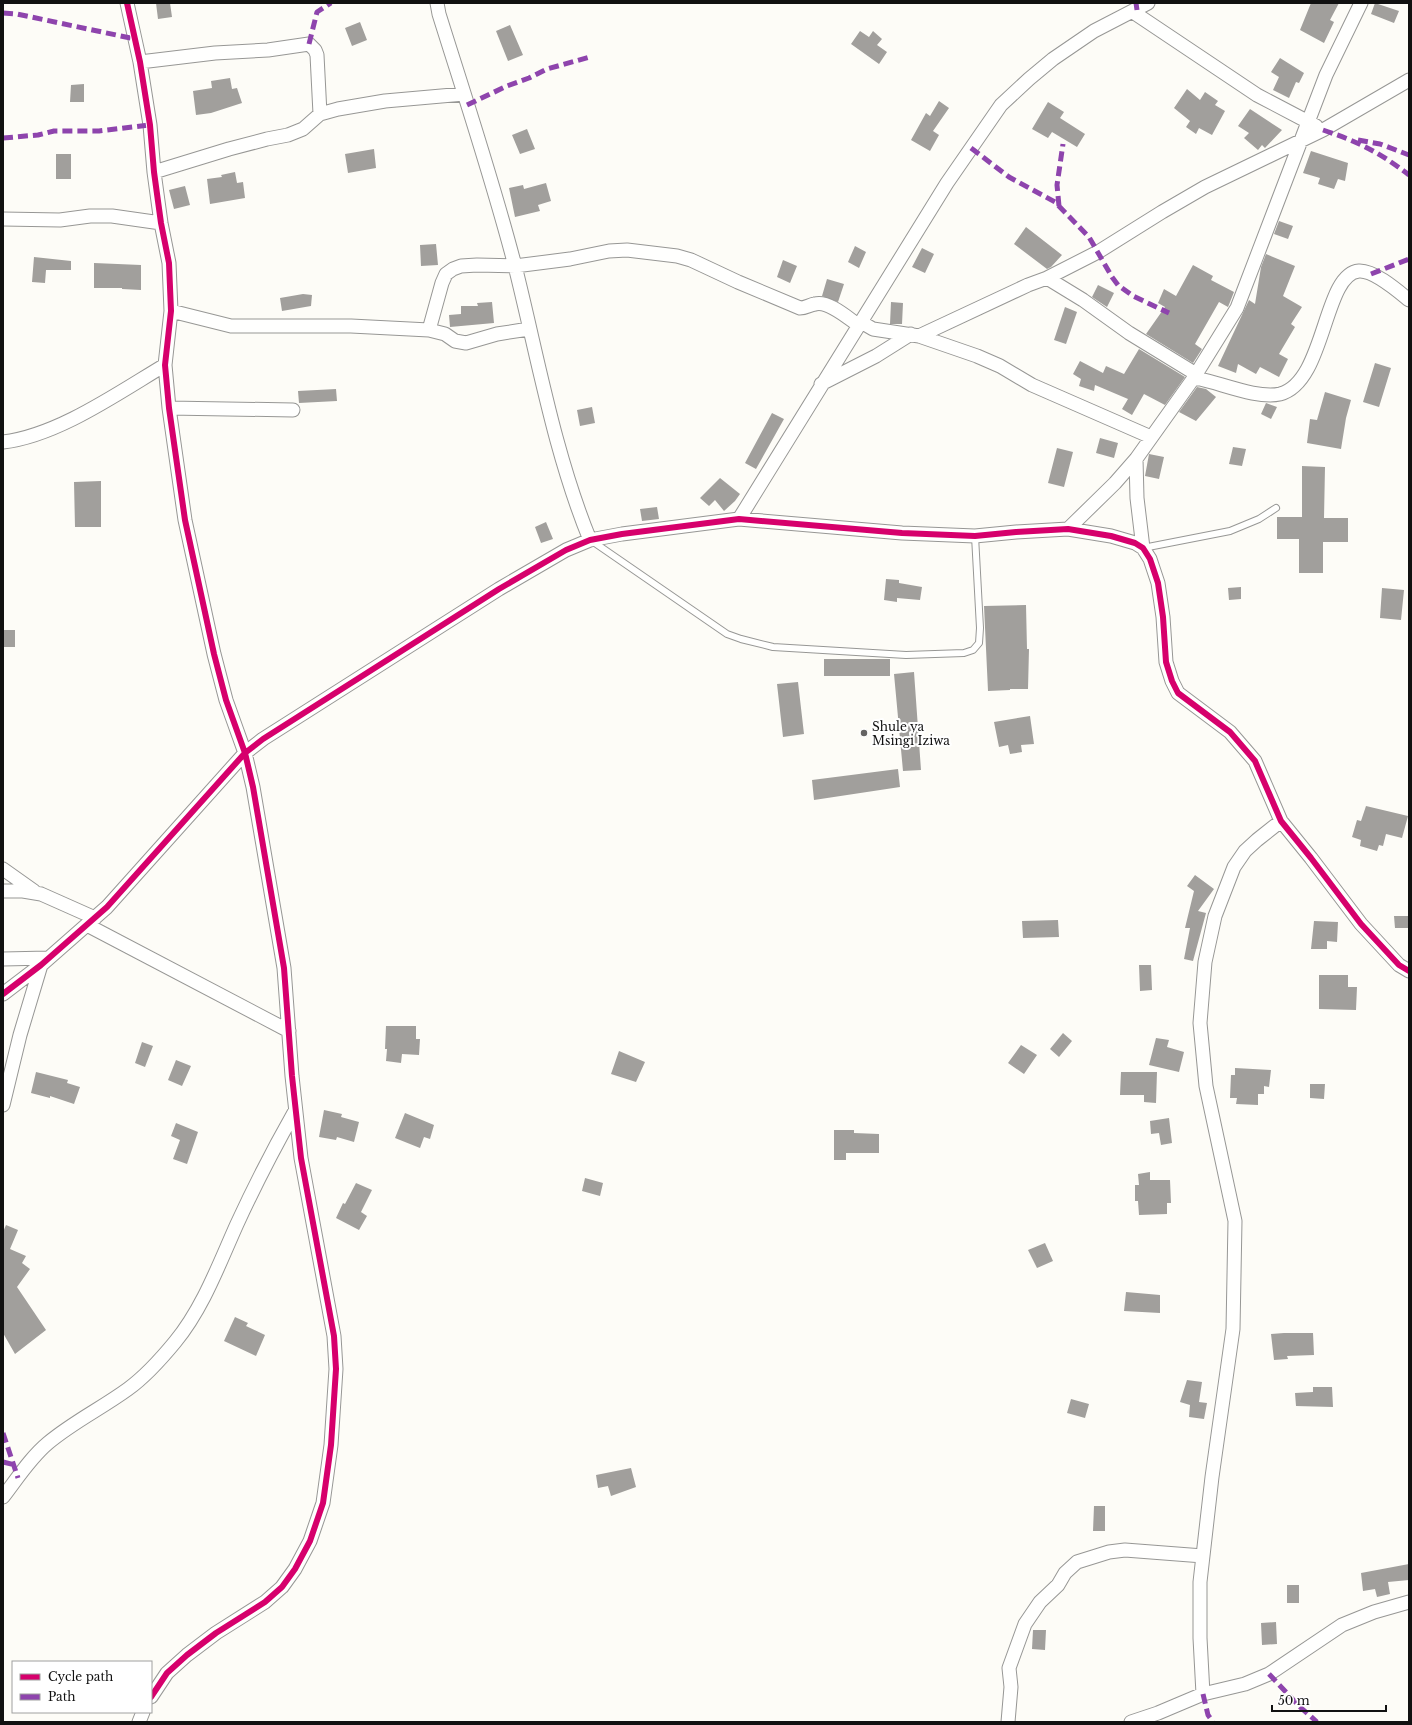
<svg xmlns="http://www.w3.org/2000/svg" width="1412" height="1725" viewBox="0 0 1412 1725" font-family="'Libre Baskerville',serif">
<style>
.building{fill:#a19f9c}
.lines{fill:none;stroke-linecap:round;stroke-linejoin:round}
.service-casing{stroke:#979795;stroke-width:8}
.minor-casing{stroke:#979795;stroke-width:15}
.service{stroke:#fffffe;stroke-width:6}
.minor{stroke:#fffffe;stroke-width:13}
.quiet{stroke:#8e44ad;stroke-width:5;stroke-dasharray:10 5;stroke-linecap:butt}
.cycleway-casing{stroke:#fff;stroke-width:8}
.cycleway{stroke:#d6006c;stroke-width:6}
.poi-dot{fill:#646362;stroke:#fff;stroke-width:1.5}
.labels{text-anchor:middle;dominant-baseline:central;stroke-width:4;stroke-linejoin:round;paint-order:stroke}
.poi-label{font-size:12px;fill:#111;stroke:#fff;text-anchor:start}
</style>
<rect width="100%" height="100%" fill="#fdfcf7"/>
<!-- building -->
<path class="building" d="M156 3H170L172 17 158 19Z
M1311 3H1339L1330 20 1334 22 1324 43 1300 30Z
M1375 3 1399 11 1394 23 1371 14Z
M360 22 367 40 352 46 345 28Z
M510 25 523 55 508 61 496 31Z
M860 31 869 37 873 31 882 39 877 45 887 52 879 64 851 44Z
M1280 58 1304 73 1299 83 1296 82 1289 98 1273 90 1279 77 1271 72Z
M230 78 232 89 237 88 242 103 211 113 196 115 193 91 212 88 211 81Z
M84 84V102H70L71 85Z
M1187 89 1200 100 1205 92 1218 101 1215 105 1225 111 1212 135 1199 128 1196 134 1186 127 1190 121 1174 108Z
M939 101 949 108 933 131 939 135 930 151 911 140 926 113 930 116Z
M1048 102 1064 112 1060 118 1085 134 1077 147 1052 132 1048 138 1032 129Z
M1250 109 1282 130 1265 148 1262 145 1258 150 1244 138 1249 133 1238 126Z
M527 129 535 149 520 154 512 135Z
M374 149 376 168 348 173 345 154Z
M1311 151 1348 163 1345 181 1338 179 1334 189 1318 184 1320 178 1303 173Z
M56 154H71V179H56Z
M235 172 237 183 243 182 245 198 210 204 207 179 222 177 221 175Z
M546 183 551 201 538 205 540 211 515 217 509 188 523 185 524 189Z
M185 186 190 205 174 209 169 190Z
M1279 221 1293 226 1288 239 1274 234Z
M1026 227 1062 255 1051 267 1047 269 1014 244Z
M436 244 438 265 421 266 420 245Z
M855 246 866 252 859 268 848 262Z
M922 248 934 254 925 273 912 267Z
M1266 254 1295 266 1283 296 1302 307 1291 324 1295 327 1279 354 1288 359 1279 377 1260 367 1256 374 1238 364 1236 373 1218 366 1249 300 1255 304 1261 267Z
M34 257 71 261V270H46L45 283 32 282Z
M783 260 797 266 790 283 777 277Z
M94 263 141 265V290L122 289V288H94Z
M1193 265 1213 276 1211 280 1234 292 1228 307 1219 302 1195 344 1202 349 1193 363 1146 334 1165 307 1158 303 1164 289 1176 296Z
M827 279 844 284 838 302 822 296Z
M1098 285 1114 293 1107 307 1092 297Z
M303 294 312 295 311 306 282 311 280 298Z
M492 302 494 323 450 327 449 315 461 314V306H478L477 303Z
M891 302 903 303 902 324H890Z
M1065 307 1077 312 1066 344 1054 340Z
M1139 349 1185 377 1165 405 1144 394 1132 415 1122 409 1128 399 1095 385 1094 391 1079 386 1081 379 1073 374 1080 361 1103 373 1106 366 1124 374Z
M1375 363 1391 368 1379 407 1363 402Z
M1197 387 1206 389 1216 397 1196 421 1179 412Z
M336 389 337 401 299 403 298 391Z
M1325 392 1351 400 1346 418 1341 449 1307 443 1310 419 1317 420Z
M1266 403 1277 407 1271 419 1261 414Z
M592 407 595 423 580 426 577 410Z
M772 413 784 419 756 469 745 463Z
M1100 438 1118 443 1114 458 1096 453Z
M1233 447 1246 449 1242 466 1229 464Z
M1057 448 1073 452 1064 487 1048 483Z
M1149 454 1164 457 1159 479 1145 476Z
M1302 466 1325 467 1324 518H1348V542H1323V573H1299V539H1277V517H1302Z
M720 478 740 494 735 501 724 511 715 500 709 506 700 498Z
M101 481V527H75L74 482Z
M657 507 659 519 642 521 640 509Z
M546 522 553 539 541 543 535 527Z
M886 579 899 580V583L922 587 920 600 897 598V602L884 600Z
M1241 587V599L1229 600 1228 588Z
M1382 588 1404 590 1401 620 1380 618Z
M1026 605 1027 649H1029L1028 689H1010V690L988 691 984 606Z
M3 630H15V647H3Z
M824 659H890V676H824Z
M914 672 921 770 903 771 894 674Z
M798 682 804 734 783 737 777 684Z
M1030 716 1034 744 1021 745 1022 752 1010 754 1008 745 999 747 994 722Z
M898 769 900 787 814 800 812 780Z
M1366 806 1408 816 1402 838 1386 834 1383 846 1379 845 1377 851 1360 846 1361 840 1352 837 1357 820 1361 821Z
M1195 875 1214 889 1198 911 1206 913 1193 961 1184 959 1190 928H1185L1194 891 1187 886Z
M1394 916H1409V928H1395Z
M1058 920 1059 937 1023 938 1022 921Z
M1314 921 1338 922 1337 942 1327 941V949H1311Z
M1139 965H1151L1152 990 1140 991Z
M1319 975H1348V987H1357L1356 1010 1319 1009Z
M386 1026H416V1039H420L419 1055 402 1054 401 1063 386 1061 387 1049H385Z
M1063 1033 1072 1041 1059 1057 1050 1049Z
M1156 1038 1169 1040 1167 1047 1184 1052 1179 1072 1149 1065Z
M142 1042 153 1046 145 1067 135 1063Z
M1021 1045 1037 1055 1024 1074 1008 1063Z
M619 1051 645 1062 636 1082 611 1074Z
M176 1060 191 1066 182 1086 168 1080Z
M1235 1068 1271 1070 1269 1087 1264 1086V1094H1258V1105L1236 1104 1237 1098H1230L1231 1075H1235Z
M36 1072 68 1080 67 1083 80 1087 74 1104 50 1096V1098L31 1093Z
M1121 1072H1157L1156 1103 1144 1102V1095H1120Z
M1310 1084H1325L1324 1099 1310 1098Z
M324 1110 342 1114 341 1117 359 1122 354 1142 337 1137 336 1140 319 1137Z
M405 1113 434 1125 430 1139 424 1137 420 1148 395 1138Z
M1169 1118 1172 1143 1161 1145 1159 1133 1151 1134 1150 1121Z
M176 1123 198 1132 187 1164 173 1159 180 1140 171 1136Z
M834 1130H854V1133L879 1134V1153H846V1160H834Z
M1150 1172V1180H1170L1171 1203H1167V1214L1139 1215 1138 1201H1135V1185H1139L1138 1174Z
M585 1178 603 1183 600 1196 582 1191Z
M356 1183 372 1190 361 1212 367 1216 359 1230 336 1218 343 1203 345 1204Z
M6 1225 18 1230 10 1249 26 1256 22 1263 30 1269 17 1287 46 1330 15 1354 3 1333V1232Z
M1045 1243 1053 1261 1037 1268 1028 1250Z
M1126 1292 1160 1295V1313L1124 1311Z
M235 1317 248 1323 246 1326 265 1335 256 1356 224 1341Z
M1284 1333H1313L1314 1355 1287 1356 1288 1359 1274 1360 1271 1334Z
M1187 1380 1202 1382 1199 1402 1207 1403 1204 1419 1189 1417 1190 1405 1180 1402Z
M1313 1387H1332L1333 1407 1296 1406 1295 1393 1313 1392Z
M1071 1399 1089 1404 1085 1418 1067 1413Z
M631 1468 636 1487 611 1496 608 1486 598 1488 596 1475Z
M1094 1506H1105V1531H1093Z
M1409 1564V1580L1388 1582 1390 1594 1377 1597 1375 1589 1363 1591 1361 1573Z
M1287 1585H1299V1603H1287Z
M1276 1622 1277 1644 1262 1645 1261 1623Z
M1033 1630H1046L1045 1650 1032 1649Z"/>
<g class="lines">
<defs>
<path id="service" d="M592 541 727 634 741 639 773 647 906 655 964 653 973 650 979 643 980 628 975 536
M1143 548 1230 531 1259 519 1276 508"/>
<path id="minor" d="M127 3 140 62 150 125 154 172 161 223 169 263 171 311 165 365 169 408 185 520 214 654 226 700 245 753 253 787 284 968 292 1076 301 1158 334 1336 336 1369 331 1445 323 1503 310 1541 295 1569 282 1587 265 1602 216 1633 187 1655 167 1673 151 1697
M437 3 439 14C465 97 493 181 515 266 538 358 554 452 590 540
M1133 12 1257 95 1316 126
M140 62 215 53 268 50 309 44 315 50 317 55 320 114
M154 172 229 149 267 139 288 135 303 129 320 114 338 109 385 101 464 94
M3 219 60 220 90 216H112L161 223
M1047 278 1098 252 1162 212 1205 187 1323 130 1409 80
M171 311 231 326H351L429 330 445 334 455 341 466 343 497 334 529 329
M861 322 873 329 919 336 977 356 1000 366 1032 385 1151 437
M429 330 442 283 446 274 453 269 461 266 477 265 515 266 570 259 609 251 627 250 677 256 691 260 738 282 800 308C806 308 809 305 815 304 828 300 848 318 858 325
M919 336 1028 285 1047 278 1083 300 1129 333 1196 374
M1193 379H1200C1223 384 1258 399 1280 394 1326 382 1323 274 1359 271 1374 270 1398 291 1409 300
M821 384 876 356 911 334
M169 408 293 410
M3 442C57 436 118 393 165 365
M1136 459 1137 498 1143 548
M739 519 947 183 1001 105 1029 79 1053 59 1094 31 1148 3
M1068 529 1115 483 1136 459 1193 379 1237 308 1326 75 1361 3
M3 869 34 891
M3 891H23L41 894 95 918
M87 925 289 1031
M3 959 48 958
M3 994 41 965 107 907 245 753 263 739 499 589 566 550 590 540 622 534 739 519 902 533 975 536 1016 532 1068 529 1111 536 1135 543 1143 548 1150 559 1158 583 1163 617 1166 662 1172 681 1178 693 1230 732 1255 761 1281 821 1311 858 1361 924 1399 965 1409 971
M3 1105 20 1035 41 965
M3 1497C17 1479 30 1458 48 1443 73 1422 102 1408 128 1389 146 1376 161 1359 175 1342 203 1308 219 1264 237 1224 255 1185 274 1148 295 1111
M1203 1694 1200 1638V1582L1212 1477 1233 1329 1235 1221 1206 1086 1200 1023 1205 962 1215 916 1234 867 1245 851 1257 840 1281 821
M139 1722 143 1712
M1008 1722 1011 1687 1009 1668 1025 1624 1040 1602 1058 1585 1065 1573 1077 1562 1109 1552 1125 1550 1203 1556
M1131 1722 1158 1713 1203 1694 1245 1684 1269 1674 1342 1625 1374 1612 1409 1602"/>
</defs>
<!-- service casing -->
<use href="#service" class="service-casing"/>
<!-- minor casing -->
<use href="#minor" class="minor-casing"/>
<!-- service -->
<use href="#service" class="service"/>
<!-- minor -->
<use href="#minor" class="minor"/>
<!-- quiet -->
<path class="quiet" d="M1136 3 1137 10
M3 13 17 14 135 39
M309 44 317 12 331 3
M467 105 507 86 529 78 547 69 590 57
M1323 130C1359 142 1379 152 1409 175
M3 138 38 135 54 131H99L150 125
M1358 140 1380 144 1409 155
M971 148 1009 177 1055 202 1089 237 1112 277 1118 285 1133 296 1169 313
M1059 206 1057 185 1063 144
M1371 274 1409 259
M3 1433 18 1478
M3 1462 15 1465
M1269 1674 1300 1707 1317 1722
M1203 1694 1208 1715 1213 1722"/>
<defs>
<path id="cycleway" d="M127 3 140 62 150 125 154 172 161 223 169 263 171 311 165 365 169 408 185 520 214 654 226 700 245 753 253 787 284 968 292 1076 301 1158 334 1336 336 1369 331 1445 323 1503 310 1541 295 1569 282 1587 265 1602 216 1633 187 1655 167 1673 151 1697
M3 994 41 965 107 907 245 753 263 739 499 589 566 550 590 540 622 534 739 519 902 533 975 536 1016 532 1068 529 1111 536 1135 543 1143 548 1150 559 1158 583 1163 617 1166 662 1172 681 1178 693 1230 732 1255 761 1281 821 1311 858 1361 924 1399 965 1409 971"/>
</defs>
<!-- cycleway casing -->
<use href="#cycleway" class="cycleway-casing"/>
<!-- cycleway -->
<use href="#cycleway" class="cycleway"/>
</g>
<!-- markers -->
<circle class="poi-dot" cx="864" cy="733" r="4"/>
<g class="labels">
<!-- poi labels -->
<g class="poi-label">
<text x="872" y="726">Shule ya<tspan x="872" dy="14">Msingi Iziwa</tspan></text>
</g>
</g>
<!-- border -->
<rect width="1412" height="1725" fill="none" stroke="#111111" stroke-width="8"/>
<!-- legend -->
<rect x="12" y="1661" width="140" height="52" fill="#ffffff" stroke="#a0a0a0"/>
<rect x="20" y="1674" width="20" height="6" fill="#d6006c" stroke="#a0a0a0"/>
<text x="48" y="1681" font-size="12" fill="#111111">Cycle path</text>
<rect x="20" y="1694" width="20" height="6" fill="#8e44ad" stroke="#a0a0a0"/>
<text x="48" y="1701" font-size="12" fill="#111111">Path</text>
<!-- scale -->
<path d="M1272 1705v6h114v-6" fill="none" stroke="#111111" stroke-width="2"/>
<text x="1278" y="1705" font-size="12" fill="#111111" stroke="#ffffff" stroke-width="3" paint-order="stroke">50 m</text>
</svg>
